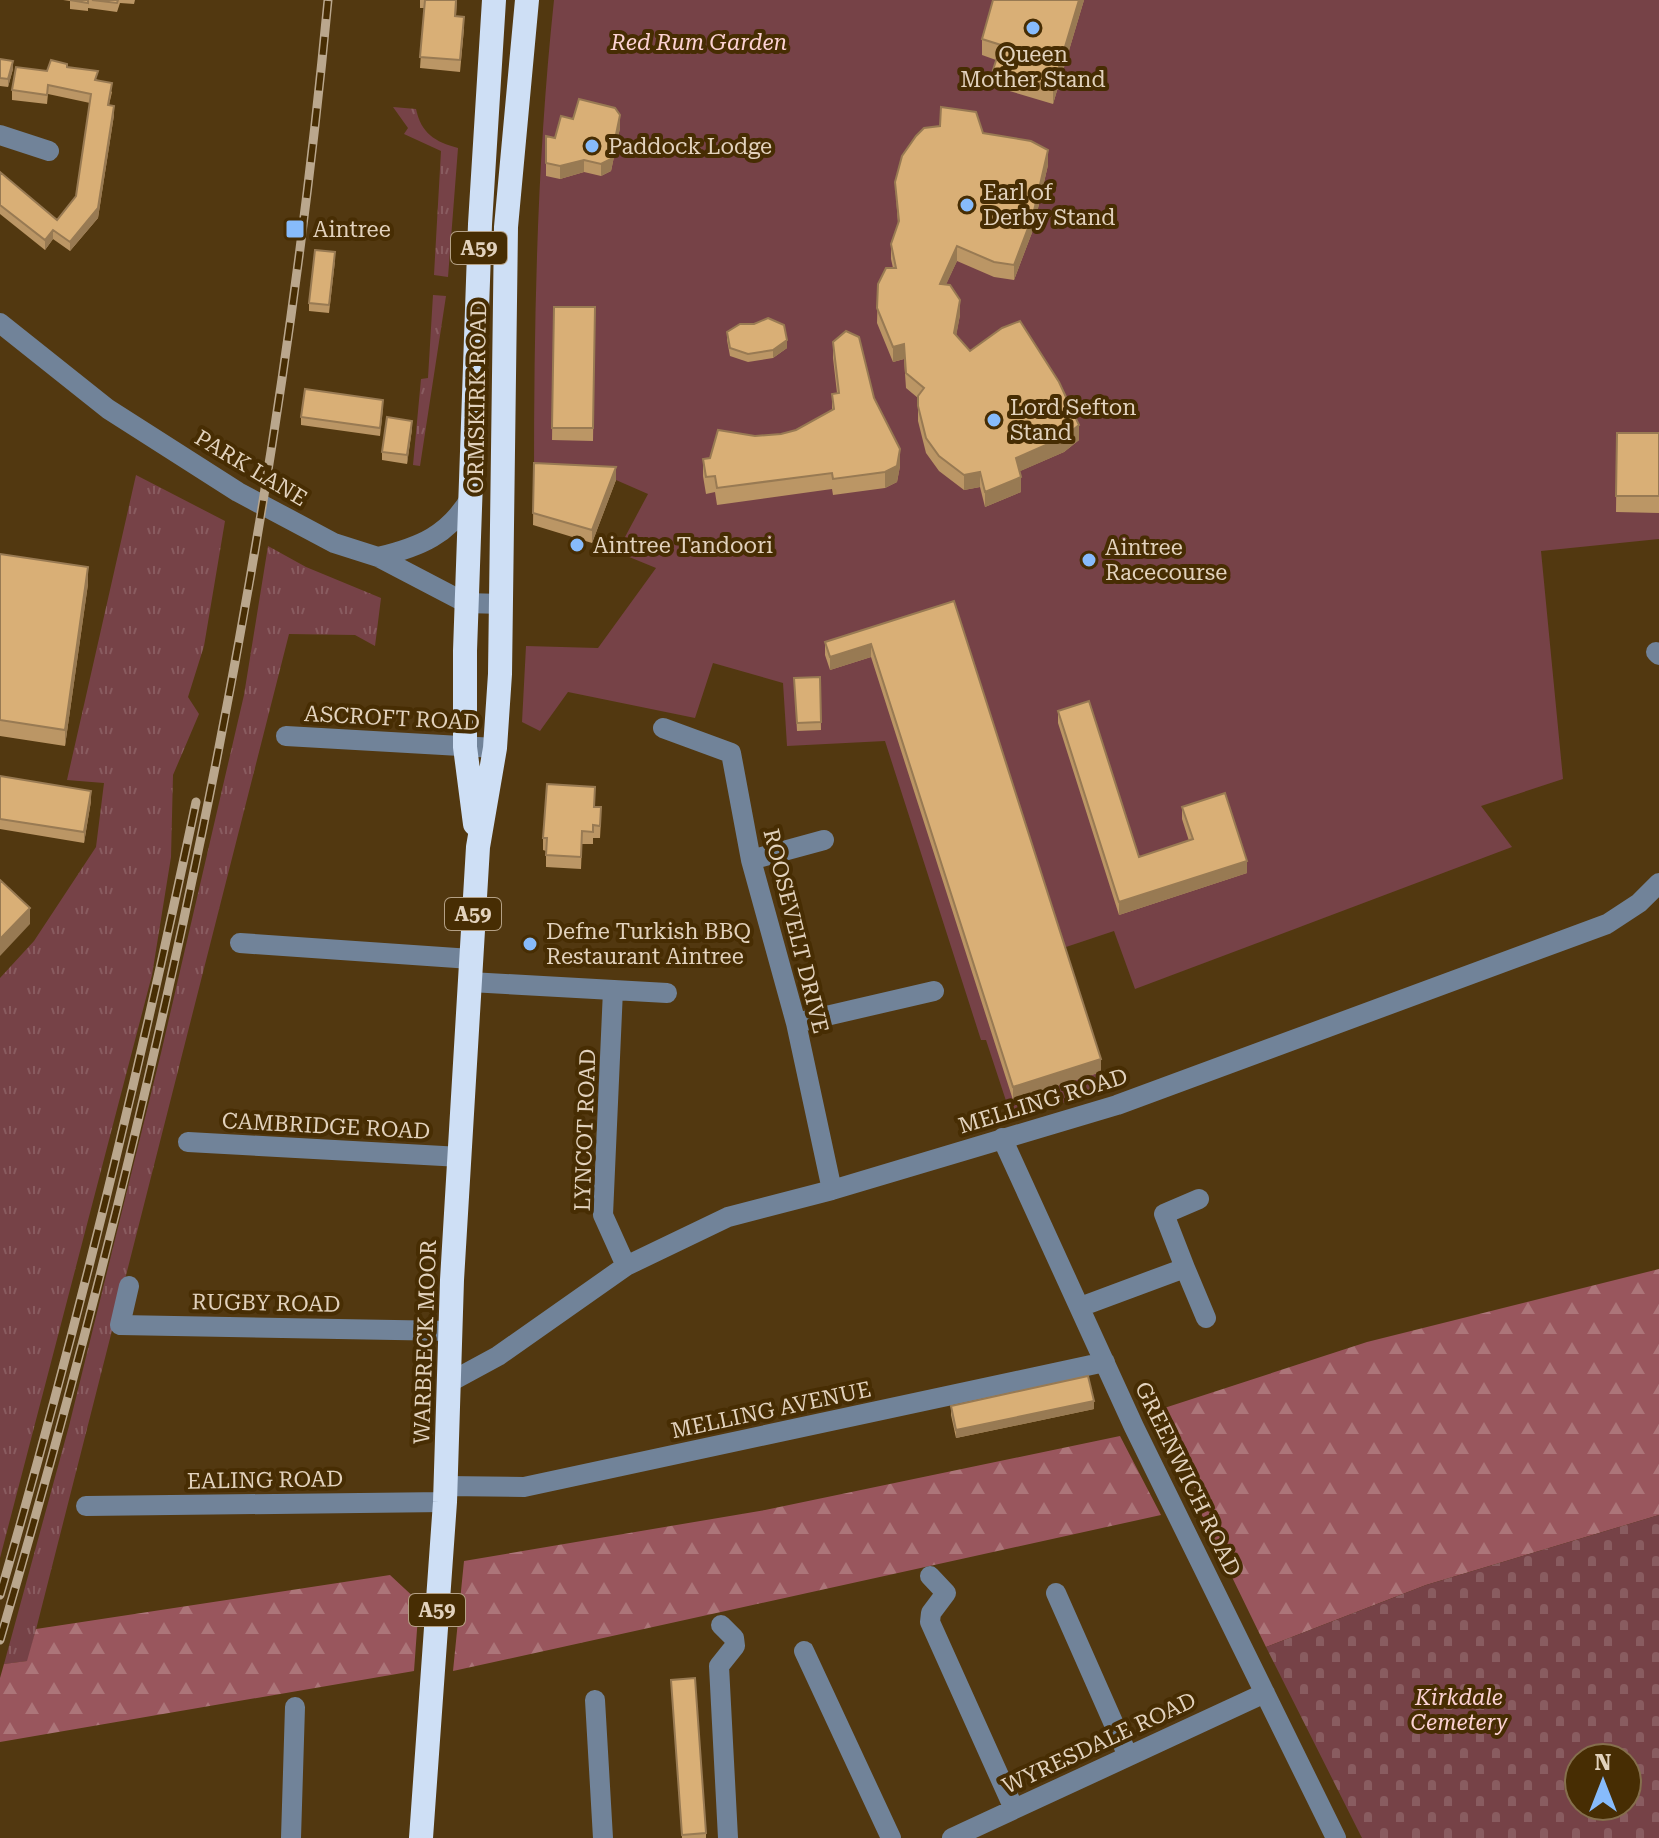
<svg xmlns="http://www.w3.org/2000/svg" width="1659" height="1838" viewBox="0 0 1659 1838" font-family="'Roboto Serif',serif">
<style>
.grass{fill:url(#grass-tufts)}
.forest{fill:url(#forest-firs)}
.cemetery{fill:url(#cemetery-stones);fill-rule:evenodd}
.garden{fill:#764247}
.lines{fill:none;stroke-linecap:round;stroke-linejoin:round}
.minor{stroke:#718399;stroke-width:20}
.highway{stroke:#cedff5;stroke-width:24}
.rail-casing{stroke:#baa78d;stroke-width:9}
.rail{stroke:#472d03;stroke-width:6;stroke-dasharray:18;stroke-linecap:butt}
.wall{fill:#bb9665}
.shaded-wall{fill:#987a53}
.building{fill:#d9af76;stroke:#987a53;stroke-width:2}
.poi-dot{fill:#87bbfb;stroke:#472d03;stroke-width:3}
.labels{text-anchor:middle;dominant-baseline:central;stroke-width:8;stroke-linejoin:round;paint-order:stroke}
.shield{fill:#472d03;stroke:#b4a085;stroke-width:2}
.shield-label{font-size:20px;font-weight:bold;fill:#e2d2bd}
.park-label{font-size:22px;font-style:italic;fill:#fcd2d4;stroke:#472d03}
.poi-label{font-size:22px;fill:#e2d2bd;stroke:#472d03;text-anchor:start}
.street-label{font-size:22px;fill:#e2d2bd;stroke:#472d03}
</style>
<defs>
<pattern id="grass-tufts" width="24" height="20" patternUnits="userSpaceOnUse" patternTransform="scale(2)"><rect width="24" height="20" fill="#764247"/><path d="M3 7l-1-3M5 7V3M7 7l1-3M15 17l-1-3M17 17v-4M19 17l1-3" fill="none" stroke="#895c60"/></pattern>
<pattern id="forest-firs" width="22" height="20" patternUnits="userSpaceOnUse" patternTransform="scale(2)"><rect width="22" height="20" fill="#99565d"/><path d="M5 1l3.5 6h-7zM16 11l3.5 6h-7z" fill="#ac7579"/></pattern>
<pattern id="cemetery-stones" width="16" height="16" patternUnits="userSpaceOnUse" patternTransform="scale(2)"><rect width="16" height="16" fill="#764247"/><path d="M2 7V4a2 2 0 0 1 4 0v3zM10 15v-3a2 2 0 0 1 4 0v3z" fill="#895c60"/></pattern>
</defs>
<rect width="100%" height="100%" fill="#523810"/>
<!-- grass -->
<path class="grass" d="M393 107 416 109C421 133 435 142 458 148L448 277 434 275 441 151 404 134 408 128Z
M433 295 446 296 420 466 413 465 421 379 428 378Z
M136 475 225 521 204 646 188 697 199 714 173 775 171 857 152 975 0 1558V978L34 941 96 847 104 783 67 780Z
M268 546 306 567 381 598 375 646 355 635 289 634 28 1661 4 1664 69 1426 161 1053 244 695Z"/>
<!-- forest -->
<path class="forest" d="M1659 1269V1515L1426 1585 1266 1647 1195 1501 1201 1499 1152 1412 1367 1342Z
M1120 1436 1161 1515 453 1671 464 1561 765 1510Z
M390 1575 419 1602 414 1671 0 1742V1678L4 1664 27 1661 36 1629Z"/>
<!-- cemetery -->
<path class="cemetery" d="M1659 1515V1838H1362L1266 1647 1426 1585ZM1579 1758H1627V1806H1579Z"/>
<!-- garden -->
<path class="garden" d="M554 0H1659V539L1541 551 1563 779 1481 806 1512 847 1135 989 1114 931 1060 949 1105 1092 1011 1116 986 1040H981L885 741 787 746 783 683 713 663 695 718 568 692 540 731 522 722 526 646 598 648 656 568 617 552 648 494 616 480 534 475C534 317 537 158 554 0Z"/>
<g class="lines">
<!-- minor -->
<path class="minor" d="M0 135 49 151
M0 323 108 409 238 492 334 543 378 557 466 603 502 604
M378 557C420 547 449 535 471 497
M1656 652 1659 655
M663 728 731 753 751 860 796 1023 832 1190
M286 736 495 748
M751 860 824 840
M240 943 471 959
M470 982 667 993
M613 990 603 1215 626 1266
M796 1023 934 991
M1002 1138 1134 1427 1336 1838
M188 1142 461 1157
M1185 1268 1206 1318
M129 1286 120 1325 451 1331
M1080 1307 1185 1268 1164 1214 1199 1199
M450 1382 498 1356 626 1266 728 1217 832 1190 1117 1105 1607 924 1639 903 1659 883
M445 1486 524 1487 1105 1362
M86 1506 445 1502
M930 1576 946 1593 931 1613 930 1622 1014 1809
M1056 1593 1128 1756
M721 1625 734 1638 735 1646 719 1666 728 1838
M804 1651 891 1838
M595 1700 603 1838
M291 1838 295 1707
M952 1838 1265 1693"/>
<!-- highway -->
<path class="highway" d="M475 824 465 747V651L480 224 494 0
M421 1838 445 1502 452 1280 478 847 495 748 500 674 506 227 527 0"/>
<defs>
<path id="rail" d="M0 1595C76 1333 140 1069 196 802
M0 1640C157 1103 275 558 328 0"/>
</defs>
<!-- rail casing -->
<use href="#rail" class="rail-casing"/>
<!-- rail -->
<use href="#rail" class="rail"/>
</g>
<!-- wall -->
<path class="wall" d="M63 0H135L134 4 120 3 117 12 88 8V11L70 9V1Z
M420 0H457L456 16 464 29 460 72 420 68 424 8H420Z
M1084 0 1053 104 993 86V70L996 60 982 55V39Z
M0 59 13 69 8 87 0 86Z
M67 67 98 80 112 92 109 105 114 115 98 218 70 251 53 239 45 250 0 214V172L57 220 76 196 90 103 48 94 47 104 12 100V90L47 71Z
M573 119 620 128 611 171 601 176 584 172 560 179 546 176V136L555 138Z
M983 133 1048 165 1033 230 1014 280 994 277 957 261 946 284 960 315 956 335 970 351 1079 440 1064 452 1020 471 1021 492 985 507 980 487 964 490 939 471 926 453 918 421V398L906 388 904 359 893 362 877 323 878 284 893 268 891 259V244L898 224 895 182Z
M335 261 329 313 309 311V303Z
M554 307H595L593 441 552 440Z
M727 332 787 348 773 358 748 362 730 356 727 340Z
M833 342 874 398 900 466 897 482 885 488 833 495 832 489 717 505 715 492 706 494 703 476V459L710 458 755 436 781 434 796 430 832 410V394L837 393 833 358Z
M383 408 380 436 301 425V417Z
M412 429 407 464 382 460V452Z
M1617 433H1659V513L1616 512Z
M534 463 616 480 592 543 533 525Z
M0 554 88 584 65 746 0 736Z
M954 601 1101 1072 1013 1100 871 657 830 670 825 655V642Z
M820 677 821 730 797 731 794 678Z
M1058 711 1139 857 1189 841 1182 819V807L1247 873 1119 915 1058 723Z
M0 776 91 801 84 843 0 829Z
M594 807 601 820 600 838H593V844H582L581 869 546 867V851L543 850V838Z
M951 1406 1094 1409 956 1438 951 1415Z
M671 1680 706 1833V1838H682Z"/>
<!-- shaded-wall -->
<path class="shaded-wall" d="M1079 0H1084L1053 104V87Z
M13 61V69L8 87V79Z
M114 106V115L98 218 70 251V242Z
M620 115V128L611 171 601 176V164Z
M1048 150V165L1033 230 1014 280V265Z
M584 160V172L560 179V166Z
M53 230V239L45 250V240Z
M957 246V261L940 298V284Z
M960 300V315L954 348V333Z
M787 340V348L773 358V350Z
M904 344V359L893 362V347Z
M412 421V429L407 464V455Z
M1079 425V440L1064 452 1016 473V458Z
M900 449V466L897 482 885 488V472Z
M616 467V480L592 543V530Z
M980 472V487L964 490V475Z
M1021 477V492L985 507V492Z
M88 567V584L65 746V730Z
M871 644V657L830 670V657Z
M91 791V801L84 843V832Z
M1247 861V873L1119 915V902Z
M30 908V924L0 956V939Z
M1101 1059V1072L1013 1100V1087Z
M1094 1401V1409L956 1438V1430Z"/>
<!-- building -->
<path class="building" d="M70 0H88V3Z
M92 0H118L117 3Z
M425 0H456L455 16 464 17 460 60 420 57Z
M993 0H1079L1053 87 993 70 1001 45 982 39Z
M0 59 13 61 8 79 0 78Z
M51 60 67 64V67L98 71 95 80 112 83 108 105 114 106 98 208 70 242 53 230 45 240 0 205V172L57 220 76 196 91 94 48 85 47 95 12 90 16 67 47 71Z
M579 99 615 108 620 115 611 159 601 164 584 160 560 166 546 163V136L555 138 561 116 573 119Z
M941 107 976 112 983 133 1031 141 1048 150 1033 215 1014 265 994 262 957 246 940 284 950 285 960 300 954 333 970 351 1002 328 1020 321 1059 382 1079 425 1064 437 1016 458 1021 477 985 492 980 472 964 475 939 456 926 438 918 406V396L924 388 906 373 904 344 893 347 877 308 878 284 886 268H896L891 244 899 221 895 182 902 156 916 136 924 128 940 126Z
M315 250 335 252 329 305 309 303Z
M554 307H595L593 428H552Z
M768 318 784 325 787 340 773 350 748 354 730 348 727 332 740 324H754Z
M846 331 859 337 874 398 900 449 897 466 885 472 833 479 832 473 717 488 715 476 706 477 703 459 710 458 718 430 755 436 781 434 796 430 834 409 832 394 839 393 833 342Z
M305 389 383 400 380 428 301 417Z
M387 417 412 421 407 455 382 452Z
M1617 433H1659V496H1616Z
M534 463 616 467 592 530 533 513Z
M0 554 88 567 65 730 0 720Z
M954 601 1101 1059 1013 1087 871 644 830 657 825 642Z
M820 677 821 722 797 723 794 678Z
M1089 701 1139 857 1193 839 1182 807 1225 793 1247 861 1119 902 1058 711Z
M0 776 91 791 84 832 0 819Z
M547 784 595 787 594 807H601L600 826 593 825V832L582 831 581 857 546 855 547 838H543Z
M0 880 30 908 0 939Z
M1088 1376 1094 1401 956 1430 951 1406Z
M695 1678 706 1833 682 1835 671 1680Z"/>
<!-- markers -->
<g class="poi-dot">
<circle cx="1033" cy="28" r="8"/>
<circle cx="592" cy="146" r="8"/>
<circle cx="967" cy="205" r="8"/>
<rect x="285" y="219" width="20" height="20" rx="4"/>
<circle cx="994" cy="420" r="8"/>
<circle cx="577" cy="545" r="8"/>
<circle cx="1089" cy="560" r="8"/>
<circle cx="530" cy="944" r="8"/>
</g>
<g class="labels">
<!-- shield labels -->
<g class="shield">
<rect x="451" y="232" width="56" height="32" rx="6"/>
<rect x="445" y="898" width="56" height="32" rx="6"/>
<rect x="409" y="1594" width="56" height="32" rx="6"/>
</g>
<g class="shield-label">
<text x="479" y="248">A59</text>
<text x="473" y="914">A59</text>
<text x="437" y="1610">A59</text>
</g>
<!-- park labels -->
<g class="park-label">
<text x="699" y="42">Red Rum Garden</text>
<text x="1459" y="1697">Kirkdale<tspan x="1459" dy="25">Cemetery</tspan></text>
</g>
<!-- poi labels -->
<g class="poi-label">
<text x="1033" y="54" text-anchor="middle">Queen<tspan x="1033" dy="25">Mother Stand</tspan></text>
<text x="608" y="146">Paddock Lodge</text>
<text x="983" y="192">Earl of<tspan x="983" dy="25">Derby Stand</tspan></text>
<text x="313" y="229">Aintree</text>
<text x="1010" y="407">Lord Sefton<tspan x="1010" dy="25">Stand</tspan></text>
<text x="593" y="545">Aintree Tandoori</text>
<text x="1105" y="547">Aintree<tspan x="1105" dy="25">Racecourse</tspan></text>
<text x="546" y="931">Defne Turkish BBQ<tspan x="546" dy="25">Restaurant Aintree</tspan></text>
</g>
<!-- street labels -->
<g class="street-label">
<text transform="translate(477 397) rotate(-89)">ORMSKIRK ROAD</text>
<text transform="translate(251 468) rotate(31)">PARK LANE</text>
<text transform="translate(392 718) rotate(3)">ASCROFT ROAD</text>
<text transform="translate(796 931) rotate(76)">ROOSEVELT DRIVE</text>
<text transform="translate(1043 1101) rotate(-17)">MELLING ROAD</text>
<text transform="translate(326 1126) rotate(3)">CAMBRIDGE ROAD</text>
<text transform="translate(585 1130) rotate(-88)">LYNCOT ROAD</text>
<text transform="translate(266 1303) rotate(1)">RUGBY ROAD</text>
<text transform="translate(425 1342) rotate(-88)">WARBRECK MOOR</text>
<text transform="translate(771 1410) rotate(-12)">MELLING AVENUE</text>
<text transform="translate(1188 1479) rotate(64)">GREENWICH ROAD</text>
<text transform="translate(265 1480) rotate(-1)">EALING ROAD</text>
<text transform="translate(1099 1743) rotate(-25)">WYRESDALE ROAD</text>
</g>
</g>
<!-- north arrow -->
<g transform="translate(1603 1782)"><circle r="38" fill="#472d03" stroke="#856f4d" stroke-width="2"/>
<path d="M0-6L14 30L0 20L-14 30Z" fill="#87bbfb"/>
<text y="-12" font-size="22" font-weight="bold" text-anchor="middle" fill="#e2d2bd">N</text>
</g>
</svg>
